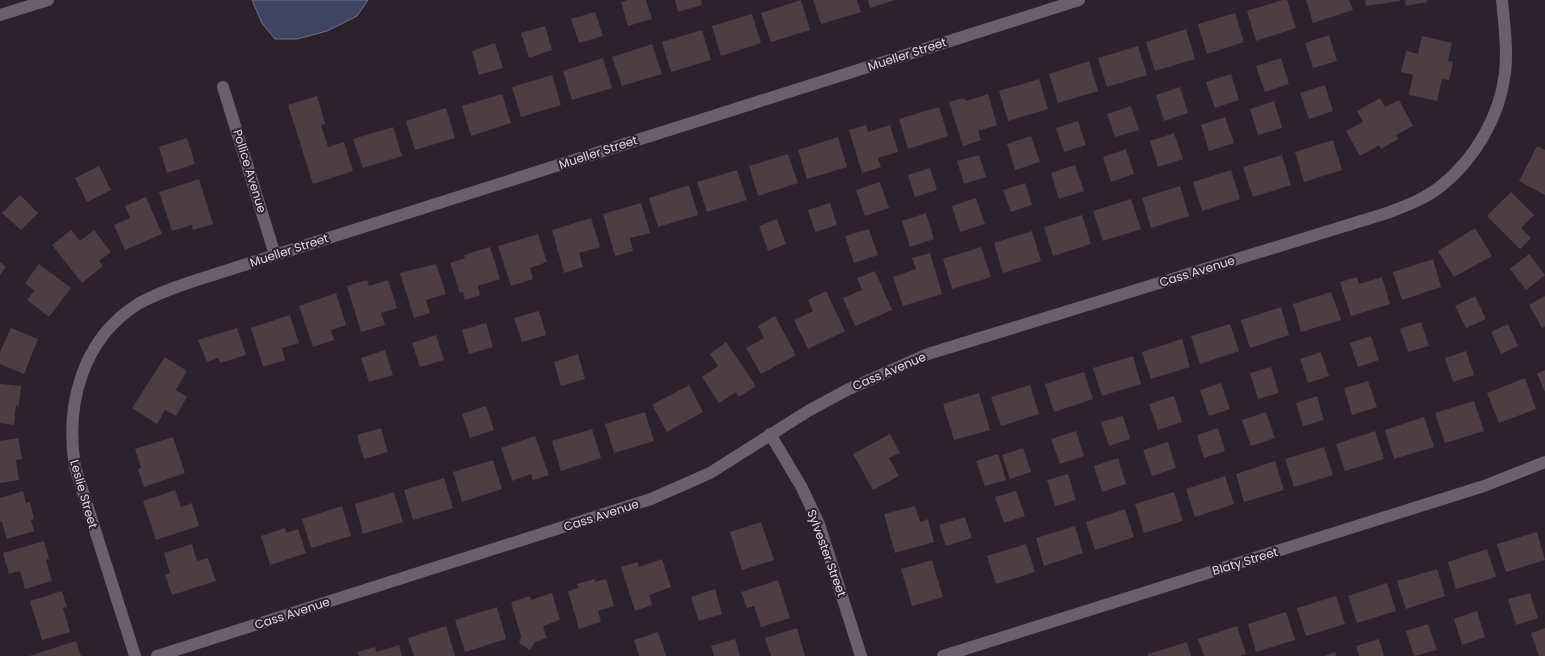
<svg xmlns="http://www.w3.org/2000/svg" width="1545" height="656" viewBox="0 0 1545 656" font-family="Poppins,sans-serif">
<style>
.water{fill:#3e4563;stroke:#6f7289}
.building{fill:#4e3e44}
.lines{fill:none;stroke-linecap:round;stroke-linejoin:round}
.street{stroke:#6c5e6b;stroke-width:12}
.labels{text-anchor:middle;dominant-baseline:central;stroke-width:4;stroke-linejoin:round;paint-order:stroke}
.street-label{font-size:12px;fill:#e1dae1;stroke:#2c212c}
</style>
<rect width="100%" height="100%" fill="#2c212c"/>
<!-- water -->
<path class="water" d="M252 0H368L357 16 327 31 297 39H275L262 23Z"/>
<!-- building -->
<path class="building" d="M628 0H646L652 19 628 26 621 2Z
M675 0H701L702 5 678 12Z
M801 0 810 30 771 42 761 13Z
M813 0H857L861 12 821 24Z
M868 0H895L870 8Z
M1283 0H1287L1296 28 1256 41 1247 11Z
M1306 0H1349L1353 10 1313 23Z
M1365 0H1400V1L1366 6Z
M1405 0H1427V2L1406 6Z
M595 12 603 36 579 43 571 19Z
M1235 13 1244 42 1207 54 1198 24Z
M752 14 761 43 721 56 712 26Z
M545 26 552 50 529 58 521 33Z
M1186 29 1195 59 1155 71 1146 42Z
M702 30 711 60 671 72 662 42Z
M1329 35 1337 61 1313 68 1305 43Z
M1422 36 1452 43 1448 61 1453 62 1449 80 1442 79 1437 101 1409 95 1413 75 1401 72 1406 51 1418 54Z
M495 43 503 68 479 75 472 51Z
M652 44 662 74 622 86 612 57Z
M1138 46 1147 75 1107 87 1098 58Z
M603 58 612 88 572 100 563 71Z
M1281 58 1289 84 1265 92 1256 66Z
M1089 61 1098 91 1058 103 1049 74Z
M1231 74 1239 100 1215 108 1206 82Z
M552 75 561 105 521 117 512 87Z
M1039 79 1048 109 1008 121 999 91Z
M1325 85 1333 111 1309 119 1300 93Z
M1180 87 1188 113 1164 121 1156 95Z
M502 94 511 123 471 136 462 106Z
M988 94 997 125 978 131 981 140 963 146 949 102 964 98 966 101Z
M317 96 325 124 321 125 328 147 344 142 353 171 313 184 288 105Z
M1380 98 1385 107 1399 100 1413 126 1396 135 1398 139 1381 149 1379 145 1360 156 1346 131 1363 122 1357 111Z
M1274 101 1282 128 1258 135 1250 109Z
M1131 106 1139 130 1115 137 1107 114Z
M939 107 948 136 908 149 899 119Z
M446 108 455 138 415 150 406 121Z
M1225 117 1234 143 1209 151 1201 125Z
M1078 121 1086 145 1064 152 1056 128Z
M866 125 868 132 890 125 898 152 878 158 881 167 862 173 849 130Z
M393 127 402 156 363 168 353 139Z
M1174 133 1183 159 1158 167 1150 141Z
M1031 136 1040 162 1015 170 1007 144Z
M838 137 847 167 807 179 798 150Z
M187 138 195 164 167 173 159 147Z
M1333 140 1342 170 1304 182 1295 152Z
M1537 146 1545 150V195L1519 181Z
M1126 149 1134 174 1111 182 1103 157Z
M788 154 798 183 758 196 749 166Z
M979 155 986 177 964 184 957 161Z
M1282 155 1291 185 1253 197 1243 167Z
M1075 165 1084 191 1059 199 1051 173Z
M99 166 111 190 87 202 75 178Z
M930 168 937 190 915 197 908 175Z
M737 170 747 200 707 212 697 182Z
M1231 170 1240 199 1202 211 1193 182Z
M199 179 213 224 193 230 192 225 172 231 159 192Z
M880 182 889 208 865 216 856 190Z
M1025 183 1032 205 1011 212 1003 190Z
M689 185 698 215 658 227 649 198Z
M1180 186 1189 216 1151 228 1142 198Z
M1511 192 1534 215 1521 228 1531 238 1520 249 1487 216Z
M20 195 38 213 21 230 2 213Z
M146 197 162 234 125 250 114 225 130 218 125 206Z
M976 198 985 224 960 232 952 206Z
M1131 199 1141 229 1103 241 1093 211Z
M641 203 650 233 630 238 633 251 615 256 603 214Z
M830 203 837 225 815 232 808 210Z
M926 213 934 239 910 247 902 221Z
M1082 215 1091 244 1053 256 1044 227Z
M591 218 600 247 579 253 583 267 564 273 552 230Z
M777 219 786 244 768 251 759 226Z
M1475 228 1492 256 1454 277 1438 251Z
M869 229 878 255 854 263 845 236Z
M71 230 80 241 94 230 111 252 99 261 103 266 82 283 52 245Z
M1032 231 1041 261 1003 273 994 243Z
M538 234 547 262 530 268 533 279 511 286 498 246Z
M490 247 500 279 478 286 480 295 465 300 463 292 460 293 450 263 465 258 464 255Z
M981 247 991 277 952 289 943 259Z
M930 253 942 294 903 306 893 277 916 269 912 258Z
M1529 254 1545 275 1526 290 1510 269Z
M1433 259 1441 287 1402 300 1393 272Z
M0 262 6 267 0 275Z
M39 264 71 288 49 317 27 300 34 291 25 283Z
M436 264 446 294 426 300 430 313 414 318 400 273Z
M875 271 892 310 855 326 843 298 862 290 857 278Z
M1357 277 1359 284 1382 277 1390 304 1351 316 1340 282Z
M367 280 369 286 388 280 397 308 381 313 385 325 361 332 347 286Z
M826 291 845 331 808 349 794 320 813 311 808 300Z
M1331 292 1341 320 1301 332 1293 304Z
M336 293 346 325 331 330 334 340 313 347 299 306Z
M1475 296 1486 319 1466 328 1455 306Z
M1545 296V326L1542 328 1529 305Z
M1281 307 1289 335 1250 348 1241 320Z
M539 311 546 335 522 342 514 318Z
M290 315 299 343 282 348 285 360 263 367 251 328Z
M775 316 796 355 761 374 746 348 764 338 758 326Z
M1421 322 1429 346 1408 352 1400 329Z
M486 323 493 347 469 354 462 330Z
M1230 324 1239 351 1200 364 1191 336Z
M1508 324 1518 346 1501 354 1491 332Z
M11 328 38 339 24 374 0 364V352Z
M237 328 246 355 220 363 218 358 207 362 198 340Z
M436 335 444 360 420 367 412 343Z
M1371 336 1379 360 1358 367 1350 343Z
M1182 339 1190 367 1151 379 1142 352Z
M726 342 756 386 739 397 736 392 719 403 702 377 718 366 710 354Z
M385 350 393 375 369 382 361 358Z
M1466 351 1474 375 1453 382 1445 358Z
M1321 352 1329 376 1308 383 1300 359Z
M578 354 585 379 561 386 554 362Z
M1133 356 1141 384 1102 396 1093 368Z
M165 357 187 371 176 390 187 397 176 416 165 410 157 424 132 408Z
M1271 367 1279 393 1258 399 1250 373Z
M1545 370V392L1537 374Z
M1084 372 1093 399 1054 412 1045 384Z
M1525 378 1536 409 1499 423 1487 393Z
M1368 381 1377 407 1352 415 1344 388Z
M1221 383 1230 409 1209 416 1200 390Z
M0 384 21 386 19 406 16 405 14 425 0 423Z
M689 385 703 412 667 432 652 405Z
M1030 385 1039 414 1001 426 991 397Z
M979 393 990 430 954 440 943 404Z
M1174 396 1182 422 1158 430 1149 404Z
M1317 396 1324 420 1303 426 1296 403Z
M1474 401 1484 431 1445 443 1435 413Z
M486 406 494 430 470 438 462 414Z
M645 412 654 441 614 453 605 424Z
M1266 412 1275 438 1251 446 1242 420Z
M1123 416 1130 439 1109 446 1101 422Z
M1424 417 1434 447 1394 459 1385 430Z
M381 428 388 452 364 459 357 435Z
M1218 428 1225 451 1204 458 1197 435Z
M592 429 601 458 561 471 552 441Z
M1076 431 1084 456 1060 464 1051 439Z
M1375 431 1384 459 1345 471 1336 444Z
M890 434 900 453 889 458 899 476 873 490 853 454Z
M535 436 549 475 533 480 531 474 512 481 501 448Z
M173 437 185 473 144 487 138 469 141 468 135 449Z
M18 438 22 459 16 460 19 480 0 483V441Z
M1168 442 1176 468 1152 476 1143 450Z
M1324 447 1333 475 1294 487 1285 459Z
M1023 448 1031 472 1010 479 1002 455Z
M998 454 1006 480 985 486 976 461Z
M1118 458 1126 484 1102 492 1094 466Z
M493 460 502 489 462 502 453 472Z
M1275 461 1284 490 1244 502 1236 474Z
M1068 474 1076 500 1055 506 1047 480Z
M1225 476 1234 504 1195 517 1186 489Z
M444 478 453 508 413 520 404 490Z
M175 490 181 507 192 503 199 526 156 540 143 501Z
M23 491 26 503 30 502 34 519 31 520 34 531 7 539 2 522H0V498Z
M1016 491 1025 516 1004 523 995 497Z
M394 492 403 522 363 534 355 504Z
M1174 492 1183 521 1144 533 1135 504Z
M342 506 351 536 311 548 302 519Z
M915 506 920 522 928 519 934 542 895 553 884 514Z
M1125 509 1134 537 1095 550 1086 522Z
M965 517 972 538 946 546 939 525Z
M761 522 774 560 742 570 730 532Z
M1075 526 1083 553 1044 566 1036 538Z
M285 528 286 533 298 529 306 553 270 565 261 536Z
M1537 532 1545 560 1506 572 1497 544Z
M44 541 49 559 46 560 52 581 25 589 20 571 9 574 3 553Z
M192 544 197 561 208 558 216 581 172 595 165 575 170 573 164 553Z
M1026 544 1035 572 996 584 987 556Z
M1487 549 1496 577 1456 589 1448 562Z
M662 559 671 587 649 595 652 605 635 611 621 567 638 562 639 567Z
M932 560 943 597 912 606 901 569Z
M1437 569 1445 596 1406 609 1397 581Z
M595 579V582L606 579 614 606 598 611 601 622 579 629 568 591 578 588 577 584Z
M778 580 790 618 761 627 754 606 747 608 741 592Z
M1387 583 1396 611 1357 623 1348 596Z
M715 589 722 614 699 621 691 597Z
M62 591 67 607 63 608 70 632 42 640 30 601Z
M552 593 560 620 543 626 547 638 535 642 530 650 519 643 521 637 511 602 530 596 531 600Z
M1530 593 1538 618 1516 625 1508 599Z
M1336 596 1345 624 1306 636 1297 608Z
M497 607 506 639 465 652 455 620Z
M1477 611 1485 637 1462 645 1454 619Z
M1286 612 1295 640 1256 652 1248 624Z
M1428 624 1437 650 1414 656 1406 631Z
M446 626 455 656H414L408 638Z
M1237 626 1246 654 1240 656H1204L1198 639Z
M797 628 805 656H771L765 638Z
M1545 628V656H1539L1531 633Z
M658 632 666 656H639L634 640Z
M735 639 740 656H714L711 646Z
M1379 639 1384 656H1359L1356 646Z
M76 641 81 656H29Z
M1187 642 1191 656H1148V654Z
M399 645 402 656H359L358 652 375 647 376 652Z
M1335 652 1336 656H1325Z"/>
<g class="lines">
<!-- street -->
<path class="street" d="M0 15 48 0
M223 87 275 255
M770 434 801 486 819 524 861 656
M135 656 75 467C65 405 82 339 138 304 157 293 179 286 200 279 225 271 250 263 275 255L1079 0
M157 656 651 499 710 473 808 411 847 390 928 354 1387 213C1405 206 1425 199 1441 186 1475 159 1500 116 1505 73 1508 49 1504 24 1502 0
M943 656 1484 486 1545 462"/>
</g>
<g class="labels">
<!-- street labels -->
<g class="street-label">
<text transform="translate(907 54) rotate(-18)">Mueller Street</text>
<text transform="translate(598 152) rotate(-18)">Mueller Street</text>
<text transform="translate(250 171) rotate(73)">Pollice Avenue</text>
<text transform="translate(289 250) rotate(-18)">Mueller Street</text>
<text transform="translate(1197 271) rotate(-17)">Cass Avenue</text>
<text transform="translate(889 371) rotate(-23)">Cass Avenue</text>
<text transform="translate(84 494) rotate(74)">Leslie Street</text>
<text transform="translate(601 515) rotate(-18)">Cass Avenue</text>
<text transform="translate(827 553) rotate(70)">Sylvester Street</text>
<text transform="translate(1245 561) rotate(-17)">Blaty Street</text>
<text transform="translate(292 613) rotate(-18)">Cass Avenue</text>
</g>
</g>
</svg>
